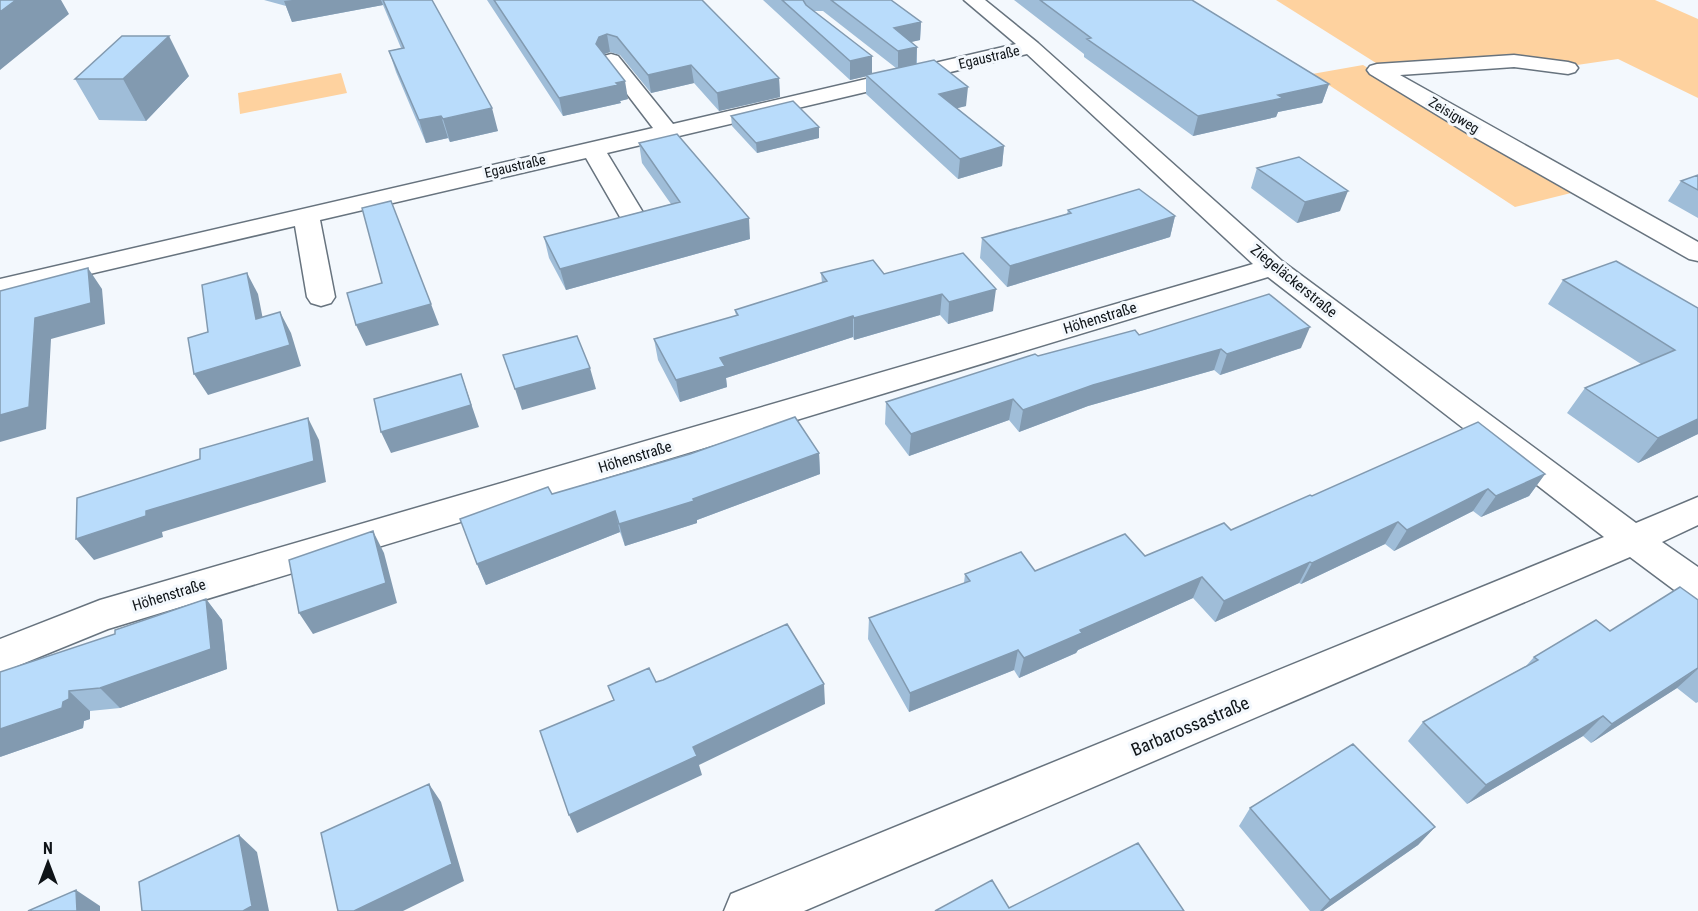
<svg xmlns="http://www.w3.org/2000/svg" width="1698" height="911" viewBox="0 0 1698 911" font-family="'Roboto Condensed',sans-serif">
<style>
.green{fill:#fed29f}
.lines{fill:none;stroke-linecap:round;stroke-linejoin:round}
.minor-casing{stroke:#67737e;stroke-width:3}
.minor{fill:#fff;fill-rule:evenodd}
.wall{fill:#9fbdd8;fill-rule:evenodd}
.shaded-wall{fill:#829ab0}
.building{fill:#b9dcfb;stroke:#829ab0;stroke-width:1.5}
.labels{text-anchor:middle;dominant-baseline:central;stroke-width:6;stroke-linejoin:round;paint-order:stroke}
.far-street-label{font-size:14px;fill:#0f1418;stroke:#f3f8fd}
.street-label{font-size:15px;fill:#0f1418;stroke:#f3f8fd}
.near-street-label{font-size:18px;fill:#0f1418;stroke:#f3f8fd}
</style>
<rect width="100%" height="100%" fill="#f3f8fd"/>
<!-- green -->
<path class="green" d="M1276 0H1655L1698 19V98L1618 59 1577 65 1525 57 1402 64 1376 63Z
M1363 65 1579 191 1515 207 1312 74Z
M341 73 347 93 240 114 238 93Z"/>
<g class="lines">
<defs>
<path id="minor" d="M964 0H985L1038 43 1282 261 1636 523 1698 497V525L1662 542 1698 567V602L1685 598 1630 557 804 911H724L731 894 1604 537 1268 277 108 629 0 673V639L100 600 1253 264 1027 54 607 153 650 224 646 229 637 232 628 229 624 224 586 158 320 220 335 297 331 303 321 306 311 303 307 297 295 226 0 295V279L653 128 601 60 604 56 611 54 618 56 673 124 1016 44Z
M1514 55 1568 62 1575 64 1578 68 1575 72 1568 74 1514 67 1400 75 1698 242V261L1689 259 1467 133 1370 74 1367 70 1370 66 1377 64Z"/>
</defs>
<!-- minor casing -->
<use href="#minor" class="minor-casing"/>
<!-- minor -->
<use href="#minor" class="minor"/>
</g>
<!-- wall -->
<path class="wall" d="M264 0H432L498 131 450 142 448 138 426 143 396 72 389 51 401 48 383 5 292 22 286 6Z
M487 0H702L779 78 780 97 719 111 694 83 651 93 620 55 610 52 604 54 628 99 620 101 621 103 563 116Z
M763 0H891L921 22 920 40 911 42 917 47V64L966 106 957 108 1004 146 1002 166 958 179 866 94V76L850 80ZM814 11H823L896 68 872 74Z
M1014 0H1192L1329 84 1322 103 1278 112 1276 117 1193 136 1084 57V54Z
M189 76 146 121 99 120 75 79Z
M731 116 819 138 757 153 732 126Z
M639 143 750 239 566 290 549 258 544 237 671 204 642 163Z
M1257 168 1340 211 1297 223 1251 188Z
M1698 175V218L1668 201 1681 181Z
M1068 210 1175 216 1170 237 1007 287 980 258 982 238 1067 214Z
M821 273 884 274 993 311 948 324 940 315 854 340 853 337 726 378 727 387 680 402 658 360 654 339 736 316 735 310 822 283Z
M1563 280 1698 308V434L1638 463 1567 413 1585 388 1641 364 1548 304Z
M1139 335 1301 348 1220 375 1214 370 1088 406 1019 432 1009 420 909 456 885 424 886 402 1038 356Z
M819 453 820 474 697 520V523L625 546 620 532 486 585 477 564 552 494Z
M1545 474 1529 496 1481 517 1473 511 1394 551 1385 544 1301 584 1299 583 1215 622 1193 598 1078 650 1076 653 1019 678 1014 670 909 712 868 639 869 618 964 583 965 574 1035 571 1145 556 1231 530 1312 496Z
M206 599 222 620 227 669 120 708 90 711V719L84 721 83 728 0 757 115 634Z
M1698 600V702L1696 703 1677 688 1591 743 1583 736 1467 804 1408 741 1423 722 1526 666 1534 657 1610 631Z
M1250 808 1435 827 1418 845 1323 911H1310L1239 826Z"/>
<!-- shaded-wall -->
<path class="shaded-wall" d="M16 0H61L69 14 0 70V12Z
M292 0H381L383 5 292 22 284 1Z
M921 22 920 40 893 46 894 28Z
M607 34 610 52 602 55 596 44 599 37Z
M169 36 189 76 146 121 123 79Z
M917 47 916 65 898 70V51Z
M872 56V75L850 80V61Z
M691 65 694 83 651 93 648 75Z
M779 78 780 97 719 111 717 93Z
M625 81 628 99 620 101 621 103 563 116 559 98Z
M1329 84 1322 103 1278 112 1276 117 1193 136 1198 116 1278 95Z
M968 87 966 106 938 113 939 94Z
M492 108 498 131 450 142 443 119Z
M441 116 448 138 426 143 419 120Z
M819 127V138L757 153 756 143Z
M1004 146 1002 166 958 179 960 159Z
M1348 191 1340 211 1297 223 1305 202Z
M1175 216 1170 237 1007 287 1010 266Z
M749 218 750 239 566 290 560 269Z
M88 268 102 289 105 324 51 339 46 429 0 442V415L35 318Z
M247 273 258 294 267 340 256 319Z
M996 289 993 311 948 324 949 302Z
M942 294 940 315 854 340V318Z
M431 304 439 325 366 346 356 325Z
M280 312 291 333 301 366 208 395 194 374Z
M853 316V337L726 378 727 387 680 402 676 380 720 358Z
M1310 327 1301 348 1220 375 1227 354Z
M1221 349 1214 370 1088 406 1019 432 1023 410 1093 385Z
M590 368 596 389 522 410 515 389Z
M461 374 479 427 391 453 381 432Z
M1013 399 1009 420 909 456 911 434Z
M308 418 319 440 326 482 162 532 163 537 94 560 76 539 146 511Z
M1698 419V434L1638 463 1658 438Z
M819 453 820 474 697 520V523L625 546 619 524 693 499Z
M1545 474 1529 496 1481 517 1496 496Z
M1488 489 1473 511 1394 551 1407 530Z
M615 511 620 532 486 585 477 564Z
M1398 522 1385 544 1301 584 1312 563Z
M373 531 384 553 397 603 313 634 299 613Z
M1310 562 1299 583 1215 622 1224 601Z
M1202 577 1193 598 1078 650 1076 653 1019 678 1024 658 1080 630Z
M206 599 222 620 227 669 120 708 100 688Z
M1018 650 1014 670 909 712 910 693Z
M1698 669 1677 688 1591 743 1612 724Z
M824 684 825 704 699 765 702 775 577 833 569 815 693 747Z
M69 691 90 711V719L84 721 83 728 0 757V729L63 702Z
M1603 716 1583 736 1467 804 1486 785Z
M429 784 441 802 464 881 403 911H354Z
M1435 827 1418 845 1323 911H1320L1330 900Z
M239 835 257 852 269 911H243Z
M76 890 100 906V911H77Z"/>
<!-- building -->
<path class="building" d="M0 0H16L0 12Z
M383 0H432L492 108 443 119 441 116 419 120 389 51 404 48Z
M494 0H702L779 78 717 93 691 65 648 75 617 37 607 34 599 37 596 44 625 81 616 83 618 85 559 98Z
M782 0H803L806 5 872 56 850 61Z
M831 0H891L921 22 894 28 917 47 898 51Z
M1040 0H1192L1329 84 1278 95 1283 98 1198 116 1087 39 1091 38Z
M122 36H169L123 79H75Z
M934 60 968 87 939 94 1004 146 960 159 866 75Z
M793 101 819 127 756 143 731 116Z
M677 134 749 218 560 269 544 237 680 202 639 143Z
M1299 157 1348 191 1305 202 1257 168Z
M1698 175V190L1681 181Z
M1139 189 1175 216 1010 266 982 238 1071 213 1068 210Z
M391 201 431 304 356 325 347 293 382 283 362 208Z
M963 253 996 289 949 302 942 294 854 318 853 316 720 358 725 366 676 380 654 339 738 315 735 310 827 281 821 273 873 260 884 274Z
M1616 261 1698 308V419L1658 438 1585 388 1675 350 1563 280Z
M88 268 91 303 35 318 29 407 0 415V291Z
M247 273 256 319 280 312 290 345 194 374 188 338 208 332 202 285Z
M1269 294 1310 327 1227 354 1221 349 1093 385 1023 410 1013 399 911 434 886 402 1035 354 1038 356 1135 330 1139 335Z
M577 336 590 368 515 389 503 355Z
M461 374 471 405 381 432 374 399Z
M795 417 819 453 693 499 694 501 619 524 615 511 477 564 460 519 548 487 552 494 690 454Z
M308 418 314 461 146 511V516L76 539 77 498 200 459V449Z
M1478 422 1545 474 1496 496 1488 489 1407 530 1398 522 1312 563 1310 562 1224 601 1202 577 1080 630 1082 633 1024 658 1018 650 910 693 869 618 970 581 965 574 1021 552 1035 571 1125 534 1145 556 1224 523 1231 530 1310 495 1312 496Z
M373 531 386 583 299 613 289 560Z
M1680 587 1698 600V668L1612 724 1603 716 1486 785 1423 722 1538 660 1534 657 1596 620 1610 631Z
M206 599 211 649 100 688 69 691V699L63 702 62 708 0 729V672L115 634V630Z
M787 624 824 684 693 747 697 756 569 815 540 731 614 700 608 686 649 668 656 682 663 680Z
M1353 744 1435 827 1330 900 1250 808Z
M429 784 452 864 354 911H338L321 833Z
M239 835 252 906 243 911H142L139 882Z
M1138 843 1184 911H935L992 880 1009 908Z
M76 890 77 911H28Z"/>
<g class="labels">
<!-- far-street labels -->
<g class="far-street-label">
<text transform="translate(989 57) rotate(-13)">Egaustraße</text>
<text transform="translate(1454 115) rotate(31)">Zeisigweg</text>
<text transform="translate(515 166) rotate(-13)">Egaustraße</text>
</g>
<!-- street labels -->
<g class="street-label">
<text transform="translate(1294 281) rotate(39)">Ziegeläckerstraße</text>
<text transform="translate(1100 318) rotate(-17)">Höhenstraße</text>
<text transform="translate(635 457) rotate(-17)">Höhenstraße</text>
<text transform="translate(169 595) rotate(-17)">Höhenstraße</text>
</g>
<!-- near-street labels -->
<g class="near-street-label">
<text transform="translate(1190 726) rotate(-23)">Barbarossastraße</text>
</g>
</g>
<!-- north arrow -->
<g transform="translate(48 863)" stroke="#f3f8fd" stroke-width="4.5" paint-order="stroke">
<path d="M0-4.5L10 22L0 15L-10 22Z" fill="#0f1418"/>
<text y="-9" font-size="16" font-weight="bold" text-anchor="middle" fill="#0f1418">N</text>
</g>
</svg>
